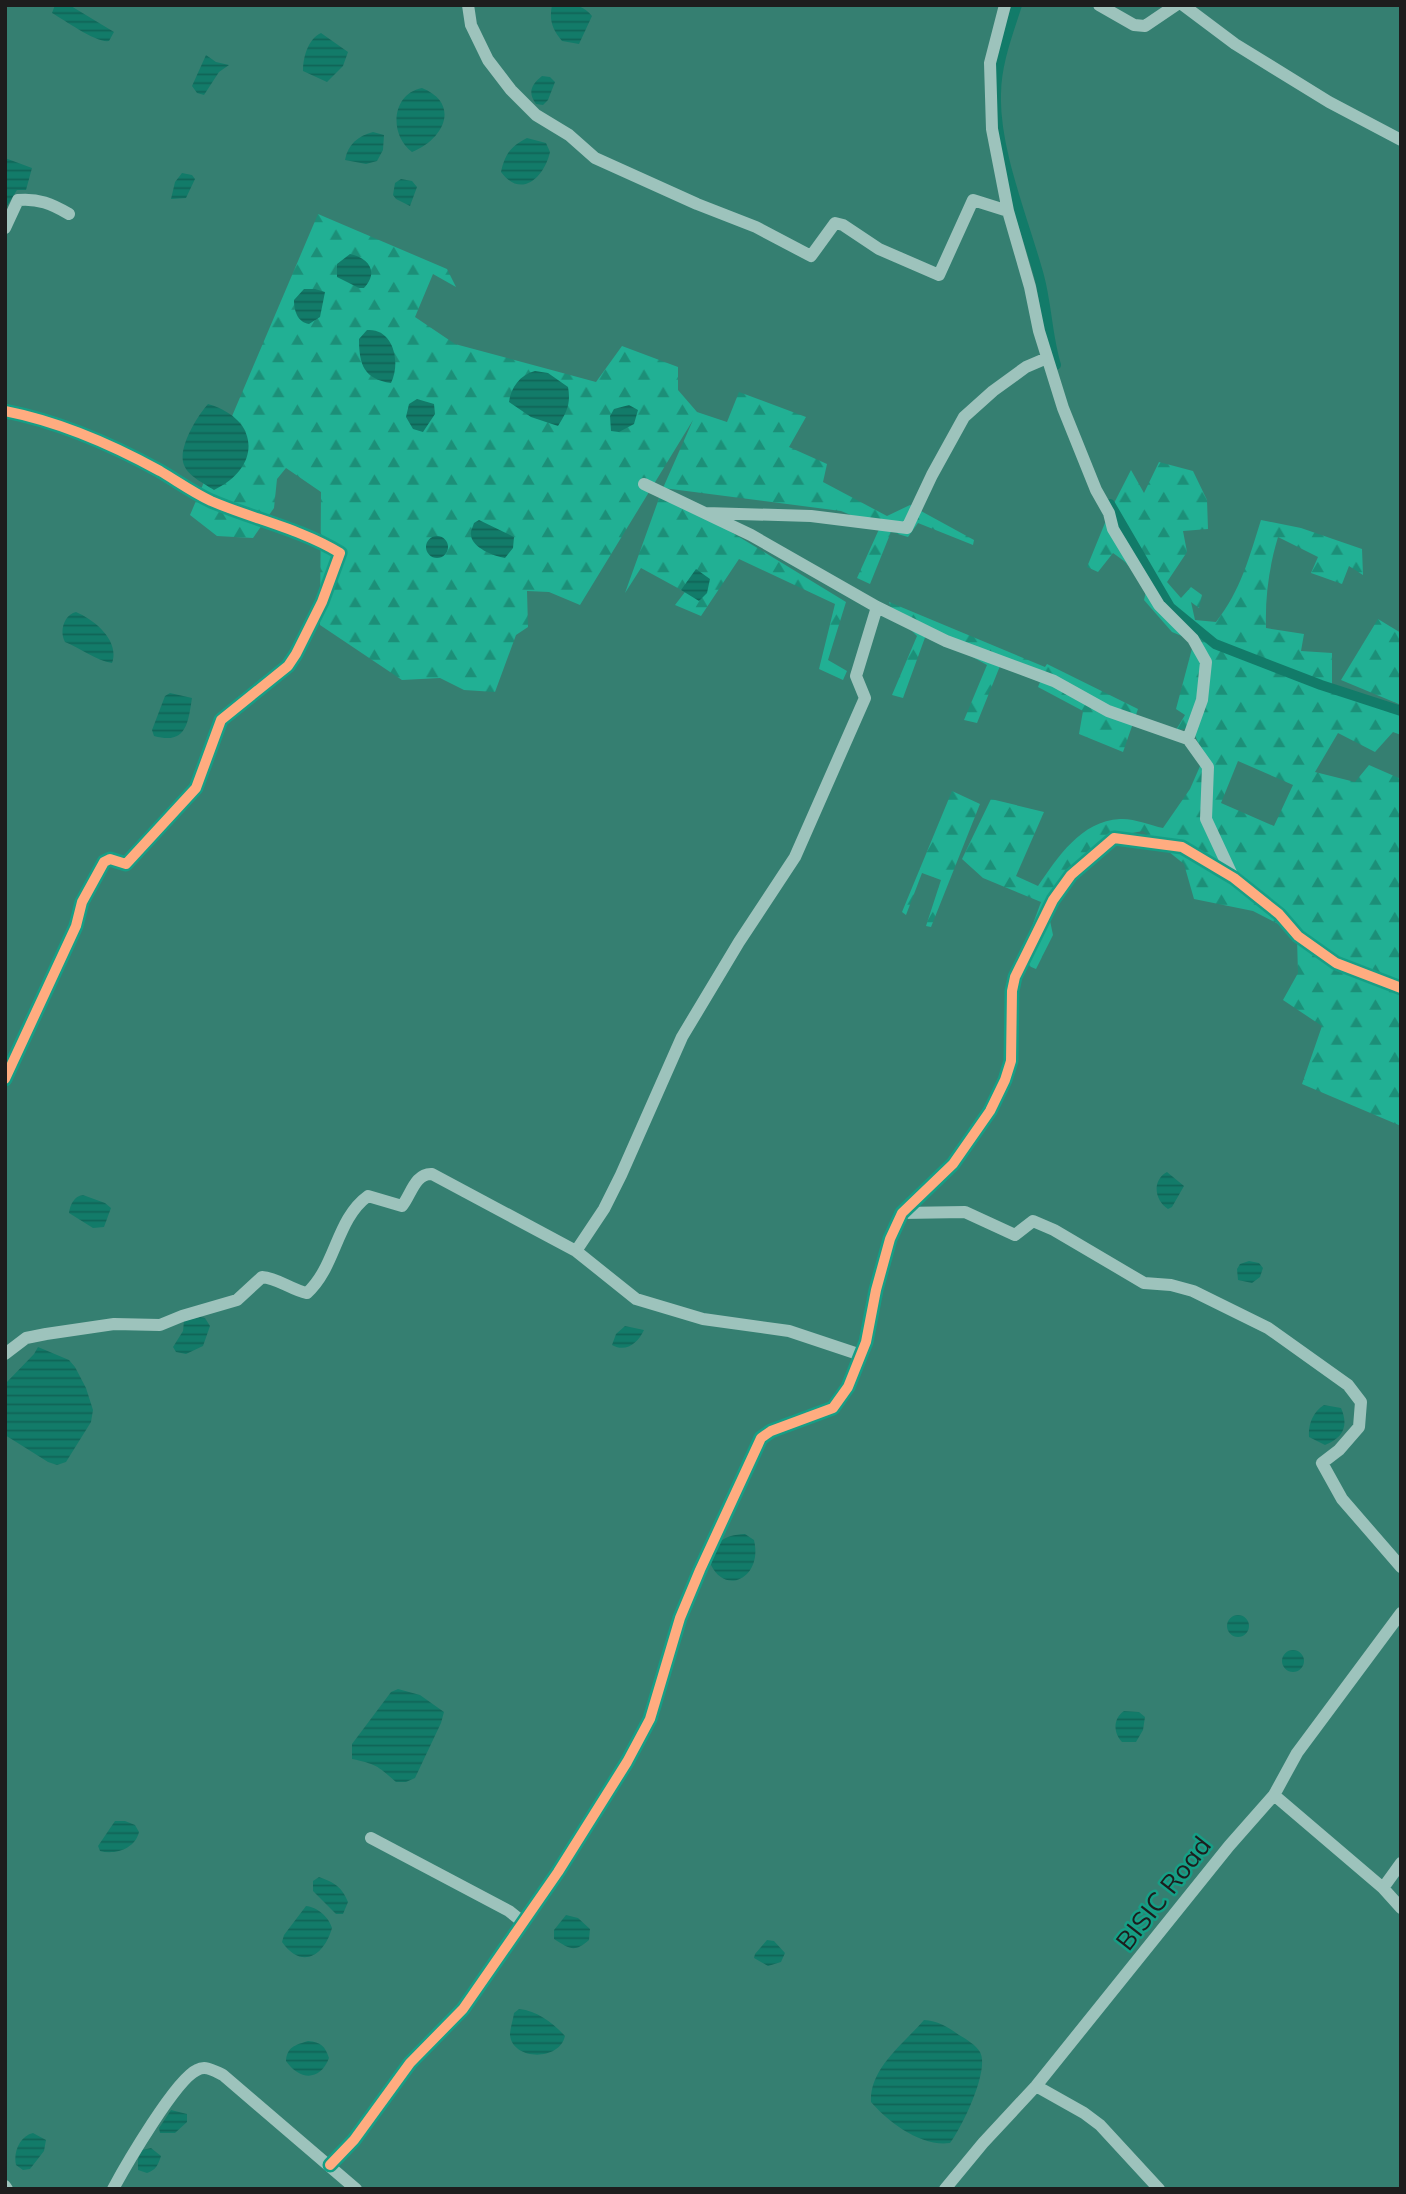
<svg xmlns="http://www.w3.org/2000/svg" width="1406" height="2194" viewBox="0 0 1406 2194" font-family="Mulish,sans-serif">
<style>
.forest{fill:url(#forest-firs);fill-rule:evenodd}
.water{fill:url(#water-rules)}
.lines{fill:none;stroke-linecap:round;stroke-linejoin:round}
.canal{stroke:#127b69;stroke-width:10}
.minor{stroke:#9dc3bc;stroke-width:12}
.cycleway-casing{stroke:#169e85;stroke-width:15}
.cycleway{stroke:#ffac80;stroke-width:10}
.labels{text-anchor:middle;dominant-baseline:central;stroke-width:5;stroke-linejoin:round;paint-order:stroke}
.street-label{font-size:26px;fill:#1d1d1d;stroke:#169e85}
</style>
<defs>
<pattern id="forest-firs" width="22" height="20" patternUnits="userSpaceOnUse" patternTransform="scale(1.75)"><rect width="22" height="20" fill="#21b094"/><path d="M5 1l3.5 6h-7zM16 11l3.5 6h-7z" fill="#1c8f78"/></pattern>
<pattern id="water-rules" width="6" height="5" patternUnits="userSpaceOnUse" patternTransform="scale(1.75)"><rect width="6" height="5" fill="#127b69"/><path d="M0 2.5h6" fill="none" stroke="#106456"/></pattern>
</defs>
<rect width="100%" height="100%" fill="#357f71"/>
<!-- forest -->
<path class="forest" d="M318 214 447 269 456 287 433 274 415 317 455 344 596 382 622 346 678 367V390L697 412 727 422 739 392 806 417 789 447 827 464 823 482 887 516 910 505 974 540 973 545 918 523 908 537 891 532 870 584 857 578 880 527 841 511 663 488 693 420 580 605 549 592 527 591 528 627 516 635 495 692 464 690 440 678 402 680 320 625 321 492 286 468 277 479 274 508 253 538 217 536 190 515Z
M1159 462 1193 471 1207 500 1208 529 1183 531 1187 552 1167 582 1181 598 1191 587 1202 595 1199 608 1191 602 1195 620 1216 622C1241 590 1249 558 1261 520L1301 528 1362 549 1363 575 1349 566 1342 584 1311 573 1318 557 1278 537C1269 567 1265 597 1266 628L1304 634 1301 651 1332 653V687L1401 711V735L1393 732 1375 752 1338 733 1315 772 1355 782 1369 765 1401 779V988L1336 963 1294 932 1253 911 1194 899 1184 864 1143 831 1110 837 1096 855 1074 864 1059 884 1060 902 1049 916 1053 935 1036 969 1019 962 1041 902 983 878 962 859 991 799 1044 812 1016 876 1038 886C1058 857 1081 821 1120 819 1133 818 1150 825 1163 828L1190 789 1204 757 1192 728 1176 730 1185 715 1176 709 1194 641 1172 632 1144 600 1147 587 1124 561 1113 553 1098 572 1087 567 1109 513 1131 470 1144 493ZM1238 761 1293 785 1274 826 1221 803Z
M662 490 846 602 828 660 847 671 843 680 819 669 835 604 739 559 701 616 675 605 685 592 641 568 625 593Z
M889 602 1045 667 1047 664 1138 709 1123 752 1079 734 1083 711 1038 687 1040 682 1000 666 977 723 964 720 987 665 927 632 903 698 892 695 917 636 892 611Z
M1378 619 1401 633V705L1341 680Z
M952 791 980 804 931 927 926 926 941 880 922 873 906 915 902 912Z
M1297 939 1401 992V1126L1302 1084 1322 1026 1283 1000 1298 973Z"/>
<!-- water -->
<path class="water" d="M55 5 71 6 114 32 109 41C96 43 66 21 52 13Z
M552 5C569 5 581 2 592 16L579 44 562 41C552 29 549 20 552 5Z
M321 33 348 52 343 66 327 82 303 71C303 57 308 39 321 33Z
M206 55 216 62 229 65 219 72 204 95 197 93 192 86Z
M542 76 550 77 555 82 548 100 543 105 536 104C527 92 532 84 542 76Z
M422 88C461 104 444 139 412 152 389 135 391 94 422 88Z
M373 132 384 135 383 150 377 161 366 164 345 160C348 144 358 136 373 132Z
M527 138 546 143 550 152C544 178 521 199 501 172 505 154 511 146 527 138Z
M5 158 32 168 26 190H17L5 209Z
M182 173 192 175 195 179 186 198 171 199 175 182Z
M401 179 412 181 417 187 410 206 396 199 393 195 395 183Z
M350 254C369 258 379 272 364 288H359L337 277V264Z
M304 289H315L325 292 320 317 309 324C297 322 294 310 294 300Z
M367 330C394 328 401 363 391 383 364 379 359 365 359 339Z
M535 371 548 373 568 387C571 403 567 412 558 426L531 417 509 402C511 387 520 375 535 371Z
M417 399 434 404 435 414 423 432 413 429 406 417 409 404Z
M208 404C260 419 262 467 214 490 205 484 188 476 184 465 177 448 198 415 208 404Z
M629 405 638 410 634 424 619 432 611 431 610 416 614 409Z
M479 520 514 537 513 548 505 558C494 556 472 548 471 535 470 531 473 527 474 523Z
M426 547a11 11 0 1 1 22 0a11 11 0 1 1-22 0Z
M696 569 710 579 707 593 699 601 681 590Z
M76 612C95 620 120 641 112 663 97 661 80 648 65 642 59 631 64 615 76 612Z
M170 693 192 698C188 724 186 745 154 736L152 730 165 696Z
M1167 1172 1184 1186 1172 1207 1168 1209C1154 1200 1152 1180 1167 1172Z
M83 1195 105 1203 111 1208 104 1227 93 1228 69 1213C70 1205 74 1196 83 1195Z
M1249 1261 1259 1263 1263 1268 1260 1277 1252 1283 1238 1280 1237 1269 1240 1264Z
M200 1317 205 1318 210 1326 203 1346 186 1354 176 1352 173 1347 183 1331 184 1321Z
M625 1326 644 1330C638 1343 626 1353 612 1345L616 1334Z
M38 1347 69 1360 75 1367 86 1388 93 1410 91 1422 66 1462 57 1465 48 1462 5 1435V1384L34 1354Z
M1324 1405 1341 1408C1349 1426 1343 1438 1325 1445L1309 1437C1308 1424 1313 1412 1324 1405Z
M745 1534 754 1540C763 1577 726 1596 711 1565 714 1542 723 1535 745 1534Z
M1227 1626a11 11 0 1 1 22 0a11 11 0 1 1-22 0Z
M1282 1661a11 11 0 1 1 22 0a11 11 0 1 1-22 0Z
M398 1689 420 1695 444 1712 441 1723 415 1778 406 1782H396C378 1766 376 1764 352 1759V1744L391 1692Z
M1124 1711 1139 1712 1145 1717 1143 1730 1136 1742H1122C1113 1733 1113 1718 1124 1711Z
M115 1821H125L135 1825 139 1832C135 1849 115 1855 100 1851L98 1846Z
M319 1877C334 1882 342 1887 348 1902L343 1914H336L313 1891V1881Z
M306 1906C317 1907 329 1917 332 1928 324 1956 302 1970 282 1942L284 1935Z
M566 1915 578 1918 590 1929 589 1940C574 1953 570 1949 554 1939V1930Z
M767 1940 774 1941 785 1953 781 1962 768 1966 754 1958 755 1954Z
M519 2009C538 2011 553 2023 565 2036 559 2062 512 2060 510 2035 510 2029 513 2020 514 2013Z
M924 2020C938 2021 948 2027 959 2035 966 2039 976 2045 980 2052 990 2070 962 2127 950 2143 921 2147 888 2122 871 2102 869 2069 904 2043 924 2020Z
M308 2041C321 2042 325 2046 329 2058 320 2082 299 2080 286 2061 287 2047 295 2045 308 2041Z
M171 2110 187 2114V2122L175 2133H160L159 2128Z
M33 2133 46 2140 44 2151 30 2169 23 2170 16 2165C13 2152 20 2136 33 2133Z
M151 2148 161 2156C158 2165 156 2170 147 2173L138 2170V2159L142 2150Z"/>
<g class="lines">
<!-- canal -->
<path class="canal" d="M1017 5C1008 33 996 64 996 94 994 150 1024 221 1039 276 1047 305 1047 336 1056 365
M1110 504 1170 607 1215 644 1321 685 1401 711"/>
<!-- minor -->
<path class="minor" d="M468 5 471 25 488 60 511 90 536 115 569 135 595 158 697 204 756 227 811 256 835 223 843 225 879 249 939 275 973 200 1008 211
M1005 5 990 63 992 129 1008 211 1030 287 1039 331 1063 408 1096 490 1109 513 1113 529 1159 605 1193 639 1206 662 1202 700 1188 739
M1099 5 1134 25 1145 26 1176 5
M1183 5 1235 44 1329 102 1401 140
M5 228 18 200C38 198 52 204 69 214
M5 411C61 422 111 444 160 471 177 481 192 492 211 501 253 519 301 529 340 553L322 602 296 654 288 666 221 720 196 788 126 864 110 859 104 862 82 902 76 926 5 1079
M644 484 751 535 877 607 946 641 1054 681 1108 711 1188 739 1208 767 1206 819 1233 877
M706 513 811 516 907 528 932 475 964 417 993 391 1026 367 1047 358
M902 1213 965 1212 1015 1235 1033 1221 1054 1230 1144 1283 1171 1285 1193 1291 1268 1328 1348 1385 1361 1402 1359 1427 1339 1450 1322 1463 1342 1499 1401 1567
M576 1251 604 1209 621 1175 682 1037 739 942 795 857 865 698 856 676 877 607
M5 1354 26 1338 46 1334 114 1324 160 1325 182 1316 237 1300 262 1277C278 1278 291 1290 307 1293 336 1267 336 1219 368 1196L402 1206C411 1195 415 1173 432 1174L576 1251 636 1299 703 1319 789 1331 861 1355
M1274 1795 1383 1888 1401 1908
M371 1838 509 1911 524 1923
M1383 1888 1401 1863
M1036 2086 1084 2113 1100 2125 1159 2189
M330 2165 354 2140 410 2063 463 2009 558 1872 627 1762 650 1719 680 1618 700 1570 761 1438 771 1431 833 1408 848 1387 866 1342 876 1290 890 1239 902 1213 953 1164 990 1111 1005 1080 1011 1061 1012 991 1015 977 1053 900 1071 875 1114 838 1182 847 1234 878 1279 914 1298 936 1336 963 1401 988
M5 2186 7 2189
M113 2189C126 2165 176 2079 197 2070 206 2065 214 2071 223 2075L356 2189
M945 2189 983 2143 1036 2086 1229 1846 1274 1795 1297 1753 1401 1613"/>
<defs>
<path id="cycleway" d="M5 411C61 422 111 444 160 471 177 481 192 492 211 501 253 519 301 529 340 553L322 602 296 654 288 666 221 720 196 788 126 864 110 859 104 862 82 902 76 926 5 1079
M330 2165 354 2140 410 2063 463 2009 558 1872 627 1762 650 1719 680 1618 700 1570 761 1438 771 1431 833 1408 848 1387 866 1342 876 1290 890 1239 902 1213 953 1164 990 1111 1005 1080 1011 1061 1012 991 1015 977 1053 900 1071 875 1114 838 1182 847 1234 878 1279 914 1298 936 1336 963 1401 988"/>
</defs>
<!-- cycleway casing -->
<use href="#cycleway" class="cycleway-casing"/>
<!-- cycleway -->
<use href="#cycleway" class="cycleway"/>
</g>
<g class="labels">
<!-- street labels -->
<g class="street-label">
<text transform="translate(1163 1893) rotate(-52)">BISIC Road</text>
</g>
</g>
<!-- border -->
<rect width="1406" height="2194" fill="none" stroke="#1d1d1d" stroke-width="14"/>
</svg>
